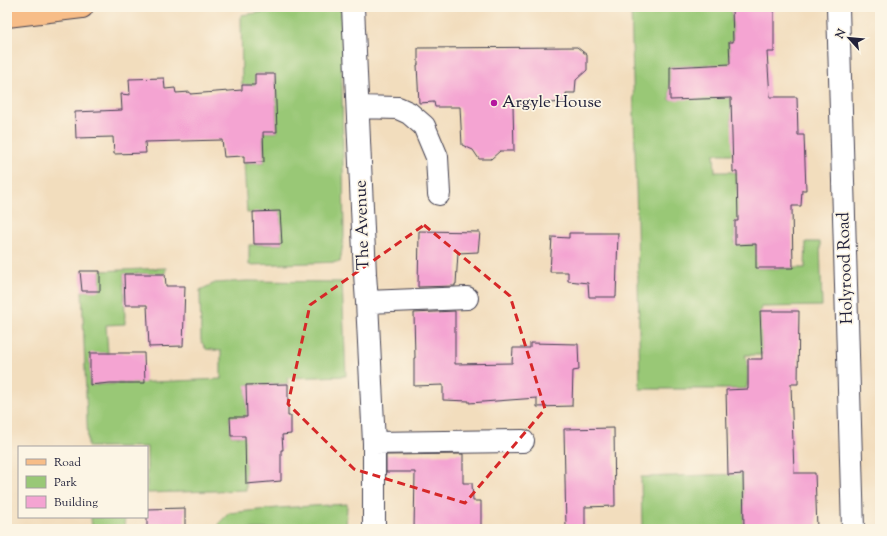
<svg xmlns="http://www.w3.org/2000/svg" width="887" height="536" viewBox="0 0 887 536" font-family="'Sorts Mill Goudy',serif">
<style>
.green{fill:#99c876;stroke:#5e7558}
.building{fill:#f4a4d2}
.lines{fill:none;stroke-linecap:round;stroke-linejoin:round}
.minor-casing{stroke:#413e4e;stroke-width:24}
.major-casing{stroke:#413e4e;stroke-width:24}
.minor{stroke:#fff;stroke-width:22}
.major{stroke:#f7bd88;stroke-width:22}
.marked{fill:none;stroke:#d62828;stroke-width:3;stroke-dasharray:8 5;stroke-linejoin:round}
.poi-dot{fill:#b5179e;stroke:#fcf5e5;stroke-width:1.5}
.labels{text-anchor:middle;dominant-baseline:central;stroke-width:3.5;stroke-linejoin:round;paint-order:stroke}
.poi-label{font-size:17px;fill:#22223b;stroke:#fcf5e5;text-anchor:start}
.street-label{font-size:17px;fill:#22223b;stroke:#fcf5e5}
</style>
<rect width="100%" height="100%" fill="#fcf5e5"/>
<filter id="ink" filterUnits="userSpaceOnUse"><feTurbulence type="fractalNoise" baseFrequency=".025" numOctaves="2"/><feDisplacementMap in="SourceGraphic" scale="8" xChannelSelector="R" yChannelSelector="G"/><feConvolveMatrix kernelMatrix="1 2 1 2 8 2 1 2 1" color-interpolation-filters="sRGB"/></filter>
<filter id="wash" filterUnits="userSpaceOnUse"><feTurbulence type="fractalNoise" baseFrequency=".012" numOctaves="4" result="noise"/><feDisplacementMap in="SourceGraphic" scale="16" xChannelSelector="R" yChannelSelector="G"/><feGaussianBlur stdDeviation="0.9" result="paint"/><feColorMatrix in="noise" values="0 0 0 0 0 0 0 0 0 0 0 0 0 0 0 0 0 1.4 0 .05"/><feComposite in="paint" operator="in"/></filter>
<g filter="url(#wash)">
<rect width="100%" height="100%" fill="#f2ddbd"/>
<!-- green -->
<path class="green" d="M303 7H341L344 237 340 262 249 265V245L282 244 280 211 247 213 244 163 264 162 263 132H277L275 74H256L255 85H242L241 15Z
M631 7H732L733 42H729L731 78 708 65 670 67V100L731 87 732 125 765 124 766 154H714L715 172H737V190L753 220 735 221V244H756L757 268H805L806 242H820L822 306 761 307 762 351 761 355H745C749 362 749 382 746 389H640L637 222Z
M166 268 165 274H124L125 324 106 325 108 353 90 354V385L108 384 221 379V351L206 349 201 341 200 290 215 283 247 281 342 282 346 376 287 378 288 384 246 385 247 417 230 418 231 436H249L246 459V490L147 493V447H88L82 291 100 290V271Z
M743 474 744 529H642L641 477Z
M347 504 346 529H218L220 522 229 513 278 508Z
M91 517H125L124 529H92Z"/>
<g id="blocks">
<!-- building -->
<path class="building" d="M732 7H774V52H767L770 97H797L798 135H804L806 190H802L801 206H792L793 268H756V244L735 245V221H738L737 172H733L731 98 670 100V67L730 64 729 42H733Z
M577 47 587 55V70L576 80 575 93H566V102L513 105 514 151H500L491 159H479L473 150 462 145 460 107H435L434 102 419 103 417 65H418V48Z
M255 74H275L277 132H263L264 162 244 163V156L224 157 222 140 145 142 146 153 114 154 113 137 76 138 75 112 122 110 121 94 130 95 129 79 164 78 165 89 175 88 176 93 190 92V94L242 90V85H255Z
M280 211 282 244H254L253 212Z
M419 231 480 232 478 252 458 253 456 284H455V286L418 287Z
M569 233H618L616 297H589L588 283 568 281V272H550L552 237 569 238Z
M80 271H100V291H82Z
M124 274H165L166 286H185L183 346 149 347 147 305H125Z
M455 311V364L512 363 513 348H530V343L578 344 579 370 573 371 572 406 537 407V398L469 403V401L443 400V385L414 386V358H415L414 313Z
M760 311H799L798 384H791L794 473H815L817 529H744L743 474 728 475 726 390 748 389V359H762Z
M90 353H144L145 383H110L90 385Z
M288 384V416H291V434L282 435 283 450H281V481L246 484 245 436H231L230 417H247L246 385Z
M614 428 615 506 585 507V529H566L564 429Z
M463 454V483H472L473 501H481V529H414L415 472H386V455Z
M185 508V529H147V509Z"/>
</g>
</g>
<g filter="url(#ink)">
<use href="#blocks" fill-opacity="0" stroke="#413e4e" stroke-width="1"/>
<g class="lines">
<defs>
<path id="minor" d="M353 7 365 274 367 302 374 443V529
M838 7 853 529
M358 107 398 108 409 113 424 126 437 157 439 194
M367 302 467 298
M374 443 523 441"/>
<path id="major" d="M7 16 82 7"/>
</defs>
<!-- minor casing -->
<use href="#minor" class="minor-casing"/>
<!-- major casing -->
<use href="#major" class="major-casing"/>
<!-- minor -->
<use href="#minor" class="minor"/>
<!-- major -->
<use href="#major" class="major"/>
</g>
</g>
<!-- marked area -->
<path class="marked" d="M424 225 510 296 545 409 465 503 354 469 288 404 310 305Z"/>
<!-- markers -->
<circle class="poi-dot" cx="494" cy="103" r="4"/>
<g class="labels">
<!-- poi labels -->
<g class="poi-label">
<text x="502" y="103">Argyle House</text>
</g>
<!-- street labels -->
<g class="street-label">
<text transform="translate(363 225) rotate(-92)">The Avenue</text>
<text transform="translate(846 268) rotate(-92)">Holyrood Road</text>
</g>
</g>
<!-- margin -->
<rect width="887" height="536" fill="none" stroke="#fcf5e5" stroke-width="24"/>
<!-- legend -->
<rect x="18" y="446" width="130" height="72" fill="#fcf5e5" stroke="#a5a1a1"/>
<rect x="26" y="459" width="20" height="6" fill="#f7bd88" stroke="#a5a1a1"/>
<text x="54" y="466" font-size="12" fill="#22223b">Road</text>
<rect x="26" y="476" width="20" height="12" fill="#99c876" stroke="#a5a1a1"/>
<text x="54" y="486" font-size="12" fill="#22223b">Park</text>
<rect x="26" y="496" width="20" height="12" fill="#f4a4d2" stroke="#a5a1a1"/>
<text x="54" y="506" font-size="12" fill="#22223b">Building</text>
<!-- north arrow -->
<g transform="translate(849 38) rotate(297)" stroke="#fcf5e5" stroke-width="3" paint-order="stroke">
<path d="M0-3L7 15L0 10L-7 15Z" fill="#22223b"/>
<text y="-6" font-size="11" font-weight="bold" text-anchor="middle" fill="#22223b">N</text>
</g>
</svg>
